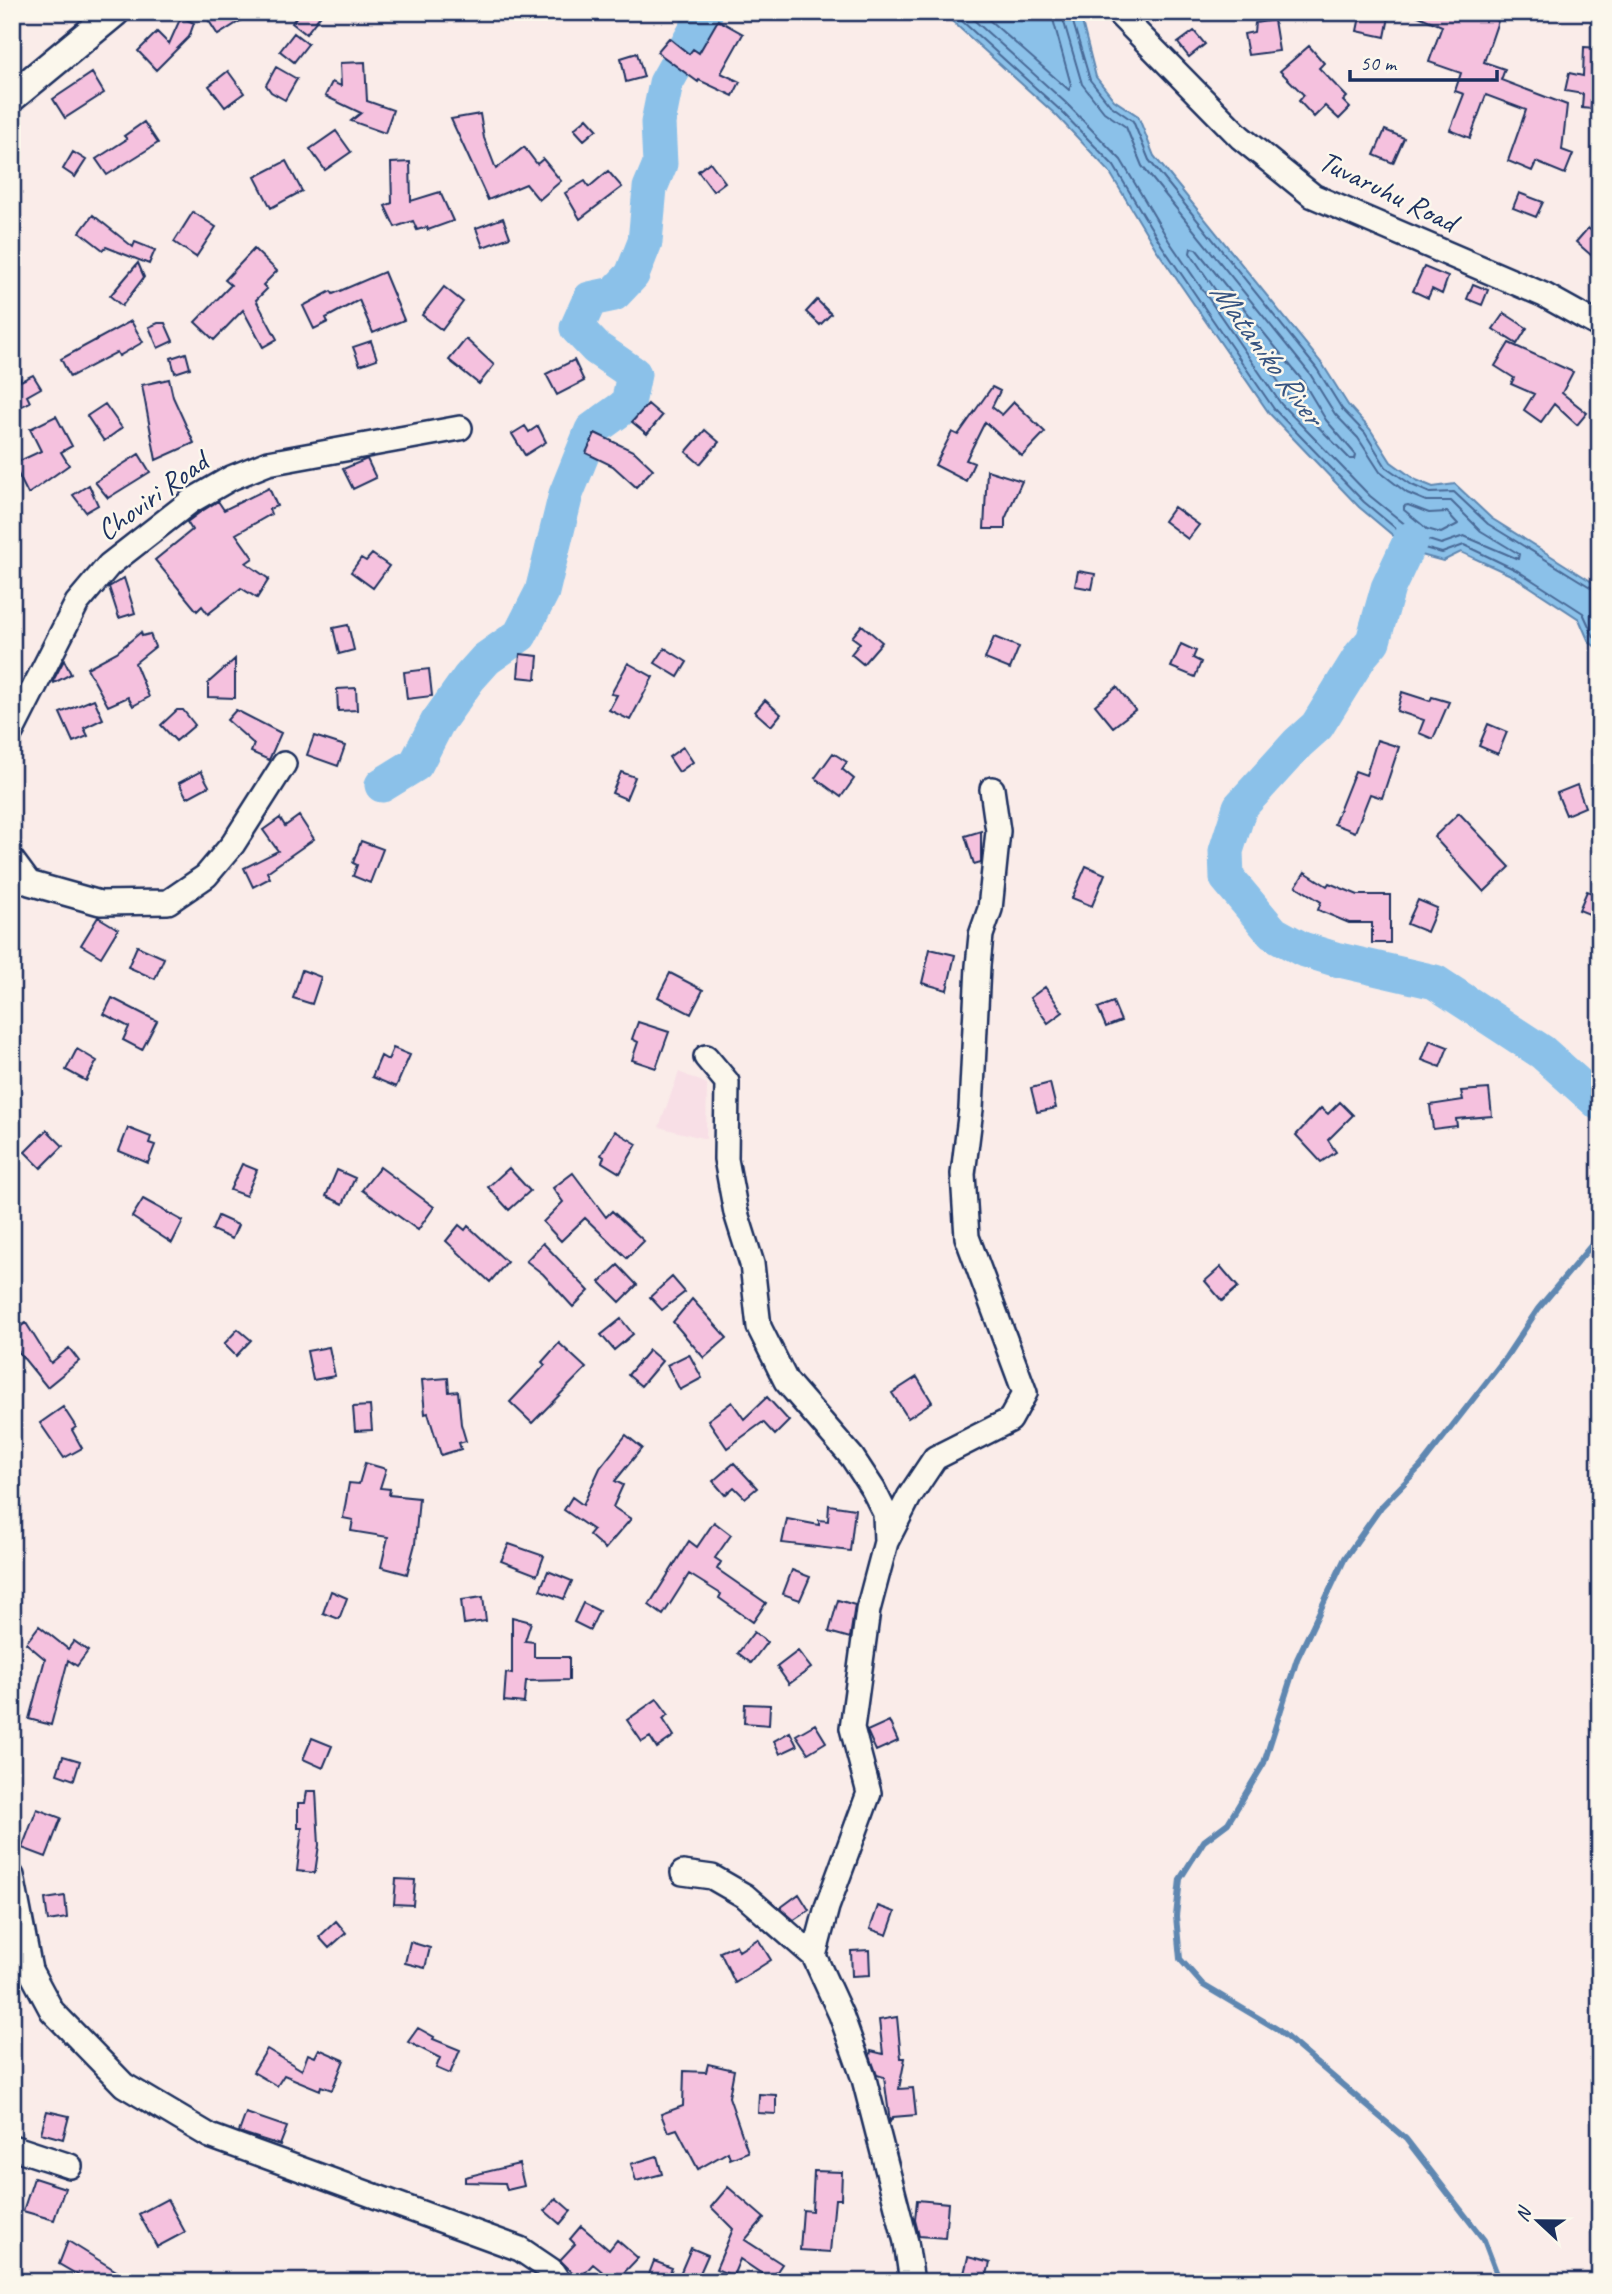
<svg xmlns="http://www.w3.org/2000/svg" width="1612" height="2294" viewBox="0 0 1612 2294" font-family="Caveat,sans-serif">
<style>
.built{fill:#f8dfe6}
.water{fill:#8bc1e9;stroke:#5e87b1;stroke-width:2}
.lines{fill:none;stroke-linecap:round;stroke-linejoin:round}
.shore{stroke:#486996;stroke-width:2}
.stream{stroke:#5e87b1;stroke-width:6}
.river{stroke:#8bc1e9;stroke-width:35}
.building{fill:#f5c1de;stroke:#1b2f5e;stroke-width:2}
.minor-casing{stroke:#1b2f5e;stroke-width:28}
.tertiary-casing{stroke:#1b2f5e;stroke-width:33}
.minor{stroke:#fbf7ec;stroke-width:23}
.tertiary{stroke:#fbf7ec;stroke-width:28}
.labels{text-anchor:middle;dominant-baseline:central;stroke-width:5;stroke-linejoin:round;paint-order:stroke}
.street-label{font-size:30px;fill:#1b2f5e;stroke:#fbf7ec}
.water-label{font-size:32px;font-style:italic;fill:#375481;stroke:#fbf7ec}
</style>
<rect width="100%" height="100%" fill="#faece9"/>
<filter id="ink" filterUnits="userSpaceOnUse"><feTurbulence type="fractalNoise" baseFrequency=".0143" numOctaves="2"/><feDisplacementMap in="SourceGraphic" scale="14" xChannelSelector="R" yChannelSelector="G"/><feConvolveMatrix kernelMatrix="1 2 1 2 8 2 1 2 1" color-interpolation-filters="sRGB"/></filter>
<g filter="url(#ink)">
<!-- built -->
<path class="built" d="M679 1072 707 1084 706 1139 659 1127Z"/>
<!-- water -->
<path class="water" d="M942 12H1073L1081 18 1096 77 1114 100 1138 116 1154 156 1323 365 1348 405 1370 429 1391 462 1416 480 1433 487 1455 484 1491 518 1600 587V650L1589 642 1579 619 1515 577 1461 552 1443 561 1414 553 1359 507 1269 413 1156 249 1109 171 1056 115Z"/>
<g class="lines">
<!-- shore -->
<path class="shore" d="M952 12 1060 110 1114 166 1162 246 1274 409 1364 502 1417 546 1442 553 1464 545 1518 571 1583 613 1594 637 1600 641
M965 12 1066 103 1121 160 1169 241 1281 404 1370 496 1422 538 1441 544 1464 536 1518 559 1519 554 1481 531 1451 501H1426L1407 493 1380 472 1358 438 1335 414 1310 374 1142 166 1126 127 1104 112 1082 84 1061 12
M980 12 1069 90 1071 85 1051 12
M1070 12 1090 80 1110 105 1133 121 1149 160 1317 369 1342 409 1365 433 1386 467 1412 485 1430 493 1454 492 1488 524 1600 593
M1191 248 1196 249 1302 380 1326 420 1356 455 1355 459H1350L1289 397 1190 253Z
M1408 505 1429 513 1447 512 1458 524 1441 533 1427 529 1404 510V506Z"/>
<!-- stream -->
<path class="stream" d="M1500 2282 1484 2240 1406 2139 1277 2029 1203 1985 1180 1959 1176 1916 1180 1879 1204 1841 1228 1823 1264 1763 1297 1659 1345 1558 1381 1507 1421 1466 1506 1357 1538 1309 1600 1235"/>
<!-- river -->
<path class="river" d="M1411 539 1388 588 1373 641 1361 655 1317 726 1298 743 1240 807 1226 851 1227 878 1273 933 1302 949 1335 959 1435 982 1542 1052 1600 1104
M382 785 416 764 437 723 469 678 486 659 520 635 542 592 566 494 592 430 628 404 634 374 596 348 577 328 590 299 614 294 632 275 645 242 650 188 660 164 658 123 666 83 706 12"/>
</g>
<!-- building -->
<path class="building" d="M216 12H254L218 35 207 18Z
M300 12H323L306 34 292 23Z
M1361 12H1390L1385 37 1357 31Z
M1409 12H1473L1498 21 1484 62 1505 69 1501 80 1567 105 1562 150 1573 154 1565 174 1536 162 1532 171 1508 161 1526 110 1486 95 1470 138 1450 130 1464 94 1455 91 1461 73 1429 62 1442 26Z
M181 17 194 23 189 37 156 70 138 51 157 32 169 44Z
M718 20 743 34 721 73 740 82 733 96 699 80 698 82 657 52 669 38 689 54 693 49 699 53Z
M1274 20 1279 51 1248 55 1244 34 1254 32 1255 23Z
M1194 31 1205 44 1189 57 1178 43Z
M294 33 308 44 294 62 280 51Z
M1309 46 1324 63 1319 68 1347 97 1343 101 1350 108 1339 119 1325 106 1314 117 1299 101 1304 95 1280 71Z
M1584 47 1600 48 1591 109 1582 108 1583 94 1565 91 1569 73 1583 76Z
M637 53 644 77 626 82 621 58Z
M365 62 367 101 393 110 385 133 351 121 361 113 325 96 332 82 341 86 340 63Z
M276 67 297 79 285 100 271 92 266 85Z
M228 71 244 93 225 107 209 86Z
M92 73 104 93 65 118 53 99Z
M480 114 484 138 496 169 524 147 537 164 543 159 561 181 539 200 526 184 488 200 451 119Z
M587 118 597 129 584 140 574 129Z
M144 122 158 143 107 175 96 159 127 139 124 136Z
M1385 130 1404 138 1393 163 1374 155Z
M336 131 351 152 325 170 310 149Z
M73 152 86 160 75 177 63 169Z
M286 161 302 191 271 208 255 177Z
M410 162 411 201 440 192 453 221 428 230 427 227 417 230 413 221 395 227 385 206 392 203 391 163Z
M710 162 725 182 713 191 698 171Z
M608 171 622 187 580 219 565 193 585 181 589 187Z
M1519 193 1543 202 1536 217 1513 208Z
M193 212 216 227 196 257 174 242Z
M93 215 133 247 135 242 155 250 149 264 106 247 103 250 80 232Z
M503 218 510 237 483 247 476 228Z
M1588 228 1600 238V263L1576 242Z
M254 249 277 271 263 285 267 289 256 300 277 339 263 347 243 310 214 340 195 322 231 285 225 280Z
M138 263 144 277 122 306 110 296Z
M1424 267 1448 277 1442 294 1432 289 1428 298 1413 291Z
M384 272 404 320 373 333 359 300 326 318 328 322 314 329 303 306 331 291 333 294Z
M1473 284 1488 290 1482 305 1467 299Z
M444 287 463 302 442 330 422 315Z
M817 300 831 314 820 325 806 312Z
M1504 313 1527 328 1517 344 1493 329Z
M131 321 143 342 119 356 117 352 70 377 61 359Z
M158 323H165L173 341 158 348 149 327Z
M466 339 494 365 479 384 449 360Z
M371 341 377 359 360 365 353 347Z
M1509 343 1573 372 1562 393 1587 413 1577 425 1554 404 1541 422 1524 410 1534 394 1511 384 1514 378 1495 366Z
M186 353 190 368 175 373 171 358Z
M574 360 584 381 557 395 546 374Z
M12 361 21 381 33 375 41 388 27 396 30 402 12 411Z
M169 379 173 397 194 443 156 460 142 385Z
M992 387 1000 391 992 407 1002 415 1014 402 1045 432 1022 456 985 422 966 460 974 463 966 481 935 465 952 432 958 435Z
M105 404 122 428 104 441 87 416Z
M648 404 662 416 647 434 632 422Z
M56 416 72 446 61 452 69 465 28 494 13 464 41 451 30 429Z
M525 426 529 432 538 426 546 442 525 455 512 434Z
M705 430 719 442 700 464 686 452Z
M595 433 635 452 653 469 636 487 613 466 586 453Z
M139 454 150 472 108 498 95 482Z
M367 459 376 478 353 489 343 469Z
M987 470 1022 481 1005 519V529H984Z
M89 485 98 505 86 512 73 495Z
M269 488 277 506 269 509 271 514 236 534 253 558 246 563 269 579 257 598 241 588 208 614 202 606 197 611 155 560 192 530 187 522 199 513 218 501 224 510Z
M1174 507 1199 525 1188 539 1164 521Z
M372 554 389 566 373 588 351 572 361 558 366 561Z
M1078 571 1095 574 1092 589 1075 586Z
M124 578 135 613 119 618 109 587Z
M348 625 354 650 339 654 333 628Z
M862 625 882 642 863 664 851 654 860 643 852 637Z
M141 632 142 636 150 634 155 647 135 663 149 697 133 706 128 697 108 706 87 668 117 652Z
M994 637 1019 647 1010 669 985 659Z
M1181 644 1196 651 1193 658 1201 662 1195 677 1171 667Z
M665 648 687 662 678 677 655 663Z
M520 654 538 656 536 679 518 677Z
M235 659V698L208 697V683Z
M64 660 71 674 54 683 53 681Z
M628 663 653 677 630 720 609 710 617 695 611 694Z
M429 669 432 696 407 699 404 672Z
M1117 687 1135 710 1113 727 1095 705Z
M356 688 357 710 338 711 337 689Z
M1402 692 1430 701 1432 697 1449 702 1433 739 1419 733 1424 720 1397 711Z
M94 699 103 719 84 728 88 736 73 742 60 713Z
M765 700 781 714 771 726 755 712Z
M177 710H183L195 725 176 741 161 725Z
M236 710 281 733 269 760 251 752 254 744 227 720Z
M1488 724 1507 732 1498 754 1479 746Z
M314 736 345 746 338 766 307 755Z
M1377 740 1399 747 1382 798 1370 794 1355 832 1334 824 1355 771 1366 775Z
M683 747 693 762 679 772 669 757Z
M833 753 847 762 842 769 854 779 841 797 815 778Z
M201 771 209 786 187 798 179 783Z
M621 772 635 777 626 799 612 793Z
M1577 785 1585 807 1566 815 1557 793Z
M1459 813 1510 867 1484 892 1434 837Z
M299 816 314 839 267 872 270 878 253 887 244 868 278 851 263 830 280 818 285 826Z
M981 831V862L974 864 965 836Z
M361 841 383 849 370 883 353 876 357 865 353 863Z
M1086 866 1105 874 1092 906 1072 898Z
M1305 872 1327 886 1329 883 1358 895H1390V943H1372V923H1349L1318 910 1321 902 1296 886Z
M1587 891 1600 896 1594 916 1579 910Z
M1418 900 1437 908 1427 932 1407 924Z
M98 917 118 929 101 957 81 945Z
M137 946 164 958 155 979 128 967Z
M930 949 955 955 947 990 922 983Z
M302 970 321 977 312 1004 293 998Z
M670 973 703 990 691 1014 658 997Z
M1045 987 1063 1012 1048 1023 1030 998Z
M112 998 157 1021 142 1050 123 1040 129 1027 104 1014Z
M1113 1002 1121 1021 1106 1027 1098 1008Z
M638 1022 669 1032 656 1068 632 1060 638 1042 632 1039Z
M1430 1040 1448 1047 1440 1067 1422 1060Z
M393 1048 410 1055 396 1087 372 1077 381 1056 388 1060Z
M77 1049 97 1061 86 1081 66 1070Z
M1050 1083 1056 1108 1037 1112 1031 1088Z
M1489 1089 1492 1116 1456 1119 1457 1126 1433 1129 1430 1105 1463 1100 1461 1091Z
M1340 1102 1353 1115 1328 1140 1336 1152 1321 1162 1296 1135 1321 1108 1328 1114Z
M128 1128 151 1137 149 1143 155 1145 148 1163 119 1151Z
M47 1130 63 1146 41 1168 25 1152Z
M615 1131 637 1144 620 1173 602 1162 604 1157 601 1155Z
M242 1164 257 1170 246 1196 230 1190Z
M380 1167 434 1207 418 1230 362 1190Z
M509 1168 530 1191 509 1210 488 1187Z
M337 1170 355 1178 343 1204 326 1196Z
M573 1173 606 1217 612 1211 644 1241 627 1258 585 1218 561 1241 543 1222 563 1202 553 1188Z
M143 1199 183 1221 172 1243 132 1217Z
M218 1216 238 1225 232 1239 212 1230Z
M459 1225 465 1230 468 1226 507 1262 490 1282 446 1241Z
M543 1243 589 1291 573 1307 543 1274 526 1261Z
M618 1265 637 1285 620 1302 600 1282Z
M1221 1267 1238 1287 1222 1301 1205 1281Z
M672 1277 685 1292 662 1310 650 1297Z
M692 1299 727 1338 704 1358 673 1322Z
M621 1319 633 1334 614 1350 601 1335Z
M26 1323 51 1363 69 1348 79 1361 47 1387 12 1344V1332Z
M238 1329 251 1340 236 1356 224 1344Z
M559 1343 586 1368 532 1423 510 1402 545 1365 542 1362Z
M329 1347 335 1376 313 1380 307 1351Z
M649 1350 662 1361 641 1386 628 1375Z
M689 1354 702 1378 680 1390 667 1365Z
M917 1377 932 1402 908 1418 892 1393Z
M448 1378 449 1392 458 1391 461 1424 466 1441 459 1443 461 1449 441 1455 428 1413 425 1414 422 1380Z
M767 1397 789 1421 775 1435 763 1422 727 1448 708 1420 732 1402 744 1419Z
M370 1406 372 1430 355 1431 353 1407Z
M63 1407 76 1427 72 1430 82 1448 64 1458 40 1423Z
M626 1435 642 1448 615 1481 623 1485 613 1507 631 1519 605 1549 589 1535 593 1530 564 1510 572 1497 583 1505 600 1468Z
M365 1463 386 1469 380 1488 390 1489 389 1495 419 1498 415 1544 407 1574 381 1567 388 1537 351 1531 353 1520 343 1518 349 1483 359 1484Z
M734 1463 757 1488 745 1498 734 1487 725 1495 713 1481Z
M829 1505 855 1509 850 1551 782 1543 787 1519 819 1525V1520L828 1521Z
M714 1522 731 1535 715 1558 721 1562 717 1569 766 1603 753 1622 719 1598 721 1594 689 1574 663 1615 649 1605 689 1541 697 1547Z
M509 1544 544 1556 537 1575 501 1561Z
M792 1570 810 1577 800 1600 783 1594Z
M548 1571 572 1581 564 1599 540 1590Z
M331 1591 347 1598 339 1619 323 1613Z
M483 1597 486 1621 464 1624 461 1600Z
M838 1600 855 1605 850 1638 829 1632Z
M583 1603 599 1611 590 1630 574 1622Z
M512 1617 531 1622 525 1641 534 1642V1657H569V1680L526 1681 524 1703 504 1701 506 1673 512 1674Z
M39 1626 68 1649 74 1641 88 1651 77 1666 68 1660 51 1725 29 1719 45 1659 26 1643Z
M754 1632 767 1642 751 1663 738 1653Z
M798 1651 811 1668 789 1684 777 1667Z
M657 1699 668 1714 663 1719 674 1736 657 1748 650 1737 642 1742 627 1720Z
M745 1704 770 1705 769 1725 744 1723Z
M889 1721 898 1741 876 1751 867 1731Z
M815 1724 826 1742 808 1753 796 1735Z
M790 1732 797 1746 780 1754 774 1741Z
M312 1738 332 1746 323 1768 303 1759Z
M63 1756 80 1761 74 1780 57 1774Z
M307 1791H316L319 1845 315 1873 297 1871 302 1828H298V1803H305Z
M37 1809 61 1818 46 1857 22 1848Z
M396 1879 415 1880 413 1905 394 1904Z
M799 1894 809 1910 794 1920 780 1908Z
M65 1896 67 1918 48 1921 45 1899Z
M878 1906 895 1912 887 1935 870 1929Z
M336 1921 346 1933 329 1948 319 1937Z
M758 1939 771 1960 735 1983 720 1952 736 1945 739 1951Z
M410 1942 430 1948 425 1968 405 1963Z
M869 1950 870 1975 852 1976 851 1951Z
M897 2017 901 2058H905L899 2089 913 2088 916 2115 893 2117 890 2122 884 2077 877 2075 870 2056 871 2051 883 2054 879 2020Z
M418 2028 434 2037 433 2039 460 2050 450 2074 436 2068 440 2058 408 2042Z
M267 2049 302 2070 308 2054 315 2057 319 2049 344 2060 332 2090 321 2086 320 2090 284 2075 277 2086 253 2072Z
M708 2064 734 2070 729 2097 748 2152 730 2159 728 2152 698 2169 677 2129 668 2132 661 2114 683 2106 684 2071 706 2072Z
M759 2094 776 2095V2114L758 2113Z
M47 2111 69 2116 63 2139 41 2133Z
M246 2113 287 2127 280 2145 239 2132Z
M657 2156 662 2174 636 2181 631 2164Z
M519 2164 524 2186 507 2190 505 2183 465 2182V2177Z
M814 2171 842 2172 841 2199H835L830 2252 800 2250 803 2210 812 2211Z
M34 2178 65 2188 54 2220 23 2211Z
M728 2187 764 2218 745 2240 782 2264 771 2280 740 2259 733 2276 716 2269 733 2229 711 2207Z
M556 2198 571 2211 560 2224 545 2211Z
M167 2199 185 2232 157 2247 139 2214Z
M917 2200 948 2203 945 2238 919 2236 915 2220Z
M581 2226 609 2250 617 2240 638 2258 615 2282 593 2264 579 2279 560 2260 575 2244 570 2239Z
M68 2241 134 2282H90L59 2264Z
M691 2248 708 2255 697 2280 680 2274Z
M968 2257 990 2263 985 2282H962Z
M654 2261 672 2268 666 2282H646Z"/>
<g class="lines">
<defs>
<path id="minor" d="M1117 12 1240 137 1313 196 1544 295 1600 326
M12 731 77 603 109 565 191 501 231 478 268 463 460 428
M12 860 29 883 100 903 168 902 206 876 233 844 284 764
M706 1057 727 1082 726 1159 736 1213 752 1264 759 1327 786 1381 852 1457 873 1489 885 1513 886 1542
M683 1873 712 1877 745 1896 814 1956
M12 1876 30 1970 52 2011 124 2085 210 2136 520 2249 551 2270 559 2282
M12 2147 70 2166
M912 2282 906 2242 864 2079 841 2015 814 1956 827 1907 869 1793 852 1728 868 1610 886 1542 909 1497 935 1458 1010 1420 1025 1393 967 1237 963 1174 971 1109 978 966 981 935 990 909 998 831 992 789"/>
<path id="tertiary" d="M12 97 115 12"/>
</defs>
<!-- minor casing -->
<use href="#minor" class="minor-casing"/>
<!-- tertiary casing -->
<use href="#tertiary" class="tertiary-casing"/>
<!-- minor -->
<use href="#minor" class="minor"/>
<!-- tertiary -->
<use href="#tertiary" class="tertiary"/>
</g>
</g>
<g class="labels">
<!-- street labels -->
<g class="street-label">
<text transform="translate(1388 191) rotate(26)">Tuvaruhu Road</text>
<text transform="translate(152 496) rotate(-36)">Choviri Road</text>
</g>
<!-- water labels -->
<g class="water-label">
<text transform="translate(1267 353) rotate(54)">Mataniko River</text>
</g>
</g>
<!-- margin -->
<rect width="1612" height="2294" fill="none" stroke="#fbf7ec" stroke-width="42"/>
<rect x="21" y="21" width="1570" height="2252" fill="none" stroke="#1b2f5e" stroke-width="2.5" filter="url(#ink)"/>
<!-- north arrow -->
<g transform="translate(1538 2221) rotate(292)" stroke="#fbf7ec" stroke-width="5" paint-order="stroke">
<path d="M0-5L12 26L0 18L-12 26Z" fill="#1b2f5e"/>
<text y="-10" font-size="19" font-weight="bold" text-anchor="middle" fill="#1b2f5e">N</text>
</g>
<!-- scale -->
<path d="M1350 70v10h147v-10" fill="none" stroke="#1b2f5e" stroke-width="3.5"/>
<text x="1360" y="70" font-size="21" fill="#1b2f5e" stroke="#fbf7ec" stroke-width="5" paint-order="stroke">50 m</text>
</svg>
